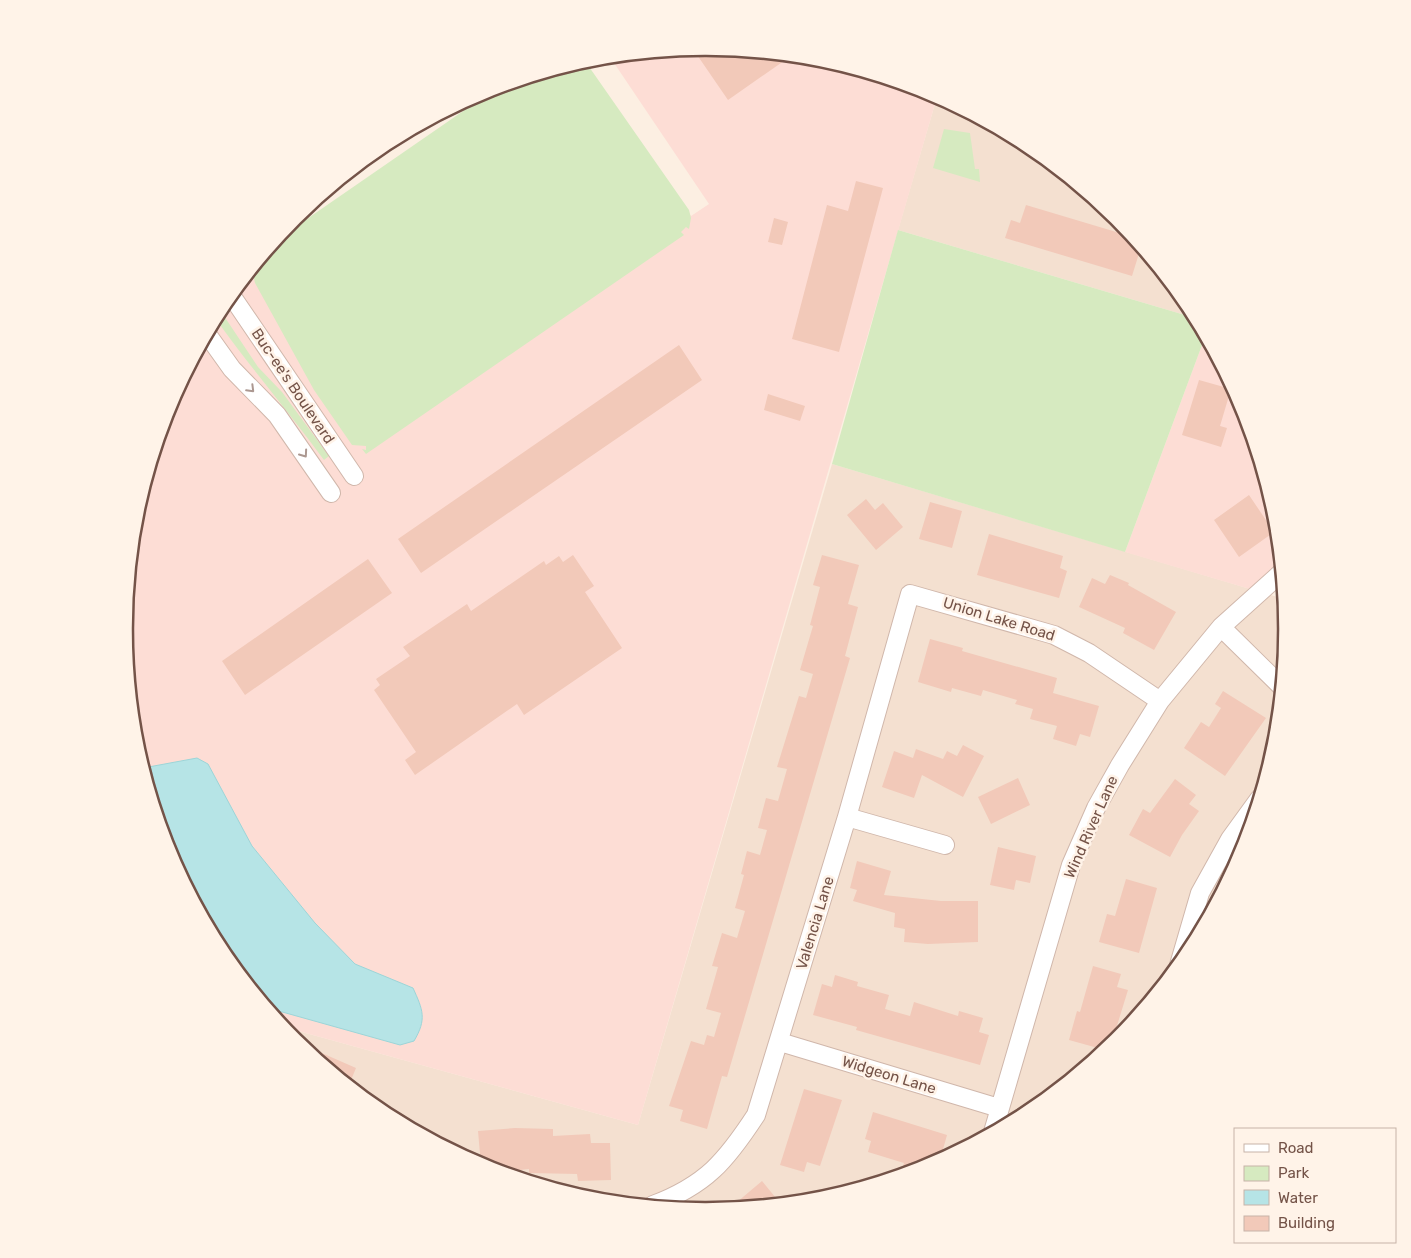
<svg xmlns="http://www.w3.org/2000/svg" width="1411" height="1258" viewBox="0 0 1411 1258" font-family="Rubik,sans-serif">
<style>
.residential{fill:#f4e0d0}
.commercial{fill:#fdddd5}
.green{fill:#d6eac0}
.water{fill:#b6e4e6;stroke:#9cd5d8}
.building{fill:#f2c9b9}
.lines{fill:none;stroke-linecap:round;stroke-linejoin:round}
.minor-casing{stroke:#d0b7ab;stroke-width:20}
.minor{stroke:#fff;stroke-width:18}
.oneway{stroke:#ac9891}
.labels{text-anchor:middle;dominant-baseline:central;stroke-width:5;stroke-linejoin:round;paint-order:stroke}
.street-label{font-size:15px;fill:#745348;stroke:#fff3e8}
.rim{fill:none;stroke:#745348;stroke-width:2.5}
</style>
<rect width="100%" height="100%" fill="#fcefe2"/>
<!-- residential -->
<path class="residential" d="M937 97 1029 146 1117 218 1189 306 1195 318 898 230Z
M832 464 1284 599 1287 629 1276 743 1243 852 1189 952 1116 1040 1028 1113 928 1166 819 1199 706 1210 592 1199 483 1166 382 1112 294 1040 284 1027 638 1125Z"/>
<!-- commercial -->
<path class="commercial" d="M706 48 819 59 928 92 937 97 638 1125 284 1027 222 952 168 851 135 742 124 629 135 515 168 406 222 306 249 273 525 79 579 63 691 216 709 204 610 57Z
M1205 337 1243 407 1276 516 1281 573 1260 592 1125 552Z"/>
<!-- green -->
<path class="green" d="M585 61 689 210 691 218 689 229 686 227 681 232 684 235 366 454 362 449 366 450V446L352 445 314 390 255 283C250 265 264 254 275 241L498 87Z
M944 129 970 133 975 169H979L980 182 933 168Z
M898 230 1195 318 1205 337 1125 552 832 464Z
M220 310 258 367 282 392 329 456 324 460C289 412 250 367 215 318Z"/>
<!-- water -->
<path class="water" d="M197 758 208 764 252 846 315 923 355 964 413 988C423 1010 427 1019 414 1041L400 1045 268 1008 222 952 168 851 143 768Z"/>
<!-- building -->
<path class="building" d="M706 48 791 56 728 100 693 49Z
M856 181 883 188 839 352 792 339 827 205 848 211Z
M1026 205 1133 237 1141 247 1132 276 1005 238 1011 220 1020 223Z
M774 218 788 222 782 245 768 242Z
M679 345 702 380 421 573 398 539Z
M1199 380 1231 389 1220 426 1227 428 1221 447 1182 435Z
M768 394 805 406 800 421 764 410Z
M1249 495 1274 532 1239 557 1214 520Z
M866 499 875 510 883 503 903 527 876 550 847 515Z
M930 502 962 511 952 548 919 539Z
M989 534 1063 556 1060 568 1067 571 1059 598 977 575Z
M573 555 594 586 585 592 622 648 524 715 517 704 415 775 405 760 416 752 374 690 380 685 376 679 410 656 403 647 467 604 471 611 544 561 546 565 559 556 563 562Z
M822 555 859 565 848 604 858 607 845 656 850 658 727 1077 722 1076 707 1129 680 1121 683 1110 669 1106 691 1041 704 1045 707 1035 714 1037 721 1013 706 1009 718 967 712 966 722 933 737 938 745 911 735 908 744 875 741 874 747 851 760 855 767 830 758 828 766 798 778 801 787 769 777 767 799 696 806 698 813 674 800 670 813 626 810 625 820 587 813 585Z
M368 559 392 593 245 695 222 661Z
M1110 575 1129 583 1128 585 1176 612 1154 650 1123 633 1125 628 1079 607 1092 578 1105 584Z
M930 639 963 648 962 651 1057 678 1053 693 1099 706 1090 737 1080 734 1076 746 1053 739 1057 726 1030 719 1033 709 1015 704 1017 700 983 690 981 696 952 688 951 692 918 682Z
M1223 691 1266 718 1225 776 1184 748 1201 722 1209 727 1221 708 1215 704Z
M963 745 984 756 963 797 922 775 914 798 882 787 894 751 913 758 916 749 943 759 947 751 957 756Z
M1018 778 1030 805 991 824 978 797Z
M1175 779 1196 795 1189 804 1199 811 1182 835 1170 857 1129 835 1143 809 1150 813Z
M998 847 1036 856 1030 883 1016 880 1014 890 990 885Z
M857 861 891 871 884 895 941 901H978V942L928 944 904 942 905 929 894 927 895 913 853 901 857 890 850 888Z
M1126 879 1157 888 1139 953 1099 942 1107 914 1115 916Z
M1093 966 1121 974 1117 987 1128 990 1111 1045 1105 1050 1069 1040 1077 1011 1080 1012Z
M835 975 858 982 857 986 889 995 885 1009 910 1016 914 1002 958 1016 959 1011 983 1018 979 1032 989 1035 980 1065 856 1030 857 1027 813 1015 822 984 832 987Z
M308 1047 356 1068 349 1085 306 1050Z
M804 1089 842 1100 820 1166 807 1162 804 1172 780 1165Z
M873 1112 947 1135 940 1160 909 1172 902 1170 904 1163 868 1152 871 1141 865 1139Z
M515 1128 553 1129V1136L590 1134 591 1143H610L611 1180 578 1181 577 1174 529 1173V1169L501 1172 481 1165 478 1131Z
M762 1181 780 1203 730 1208Z"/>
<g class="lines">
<defs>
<path id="minor" d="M231 295 354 476
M207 334 232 369 277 415 331 493
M1221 627 1281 686
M847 817 945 845
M1179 965 1200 893 1230 839 1259 799
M780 1042 999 1108
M993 1132 1071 865 1096 808 1120 765 1160 701 1221 627 1281 573
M653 1205C706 1185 726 1161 756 1115L847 817 910 594 1054 635 1089 653 1160 701"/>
</defs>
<!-- minor casing -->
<use href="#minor" class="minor-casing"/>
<!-- minor -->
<use href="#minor" class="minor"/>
</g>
<!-- one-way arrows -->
<defs><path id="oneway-chevron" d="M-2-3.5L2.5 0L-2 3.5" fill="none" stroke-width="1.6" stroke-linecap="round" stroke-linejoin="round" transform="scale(1.25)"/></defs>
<g class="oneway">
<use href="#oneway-chevron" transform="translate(251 389) rotate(45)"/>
<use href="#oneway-chevron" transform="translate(304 454) rotate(55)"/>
</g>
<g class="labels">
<!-- street labels -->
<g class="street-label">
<text transform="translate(293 386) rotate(56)">Buc-ee's Boulevard</text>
<text transform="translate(999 619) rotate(17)">Union Lake Road</text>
<text transform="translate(1091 827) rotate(-66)">Wind River Lane</text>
<text transform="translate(815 923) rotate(-73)">Valencia Lane</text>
<text transform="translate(889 1075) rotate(17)">Widgeon Lane</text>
</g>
</g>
<!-- crop -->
<path d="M0 0H1411V1258H0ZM705 56H706A572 572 0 0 1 1278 628V630A572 572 0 0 1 706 1202H705A572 572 0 0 1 133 630V628A572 572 0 0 1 705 56Z" fill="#fff3e8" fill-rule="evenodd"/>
<path class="rim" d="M705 56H706A572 572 0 0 1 1278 628V630A572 572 0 0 1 706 1202H705A572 572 0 0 1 133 630V628A572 572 0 0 1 705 56Z"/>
<!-- legend -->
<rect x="1234" y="1128" width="162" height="115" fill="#fff3e8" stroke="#c7b3a8"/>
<rect x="1244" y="1144" width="25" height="8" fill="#ffffff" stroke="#c7b3a8"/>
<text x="1278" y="1153" font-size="15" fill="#745348">Road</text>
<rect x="1244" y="1166" width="25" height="15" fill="#d6eac0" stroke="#c7b3a8"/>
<text x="1278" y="1178" font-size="15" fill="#745348">Park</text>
<rect x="1244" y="1190" width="25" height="15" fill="#b6e4e6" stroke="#c7b3a8"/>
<text x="1278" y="1203" font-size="15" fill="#745348">Water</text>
<rect x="1244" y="1216" width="25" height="15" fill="#f2c9b9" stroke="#c7b3a8"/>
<text x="1278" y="1228" font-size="15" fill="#745348">Building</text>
</svg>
